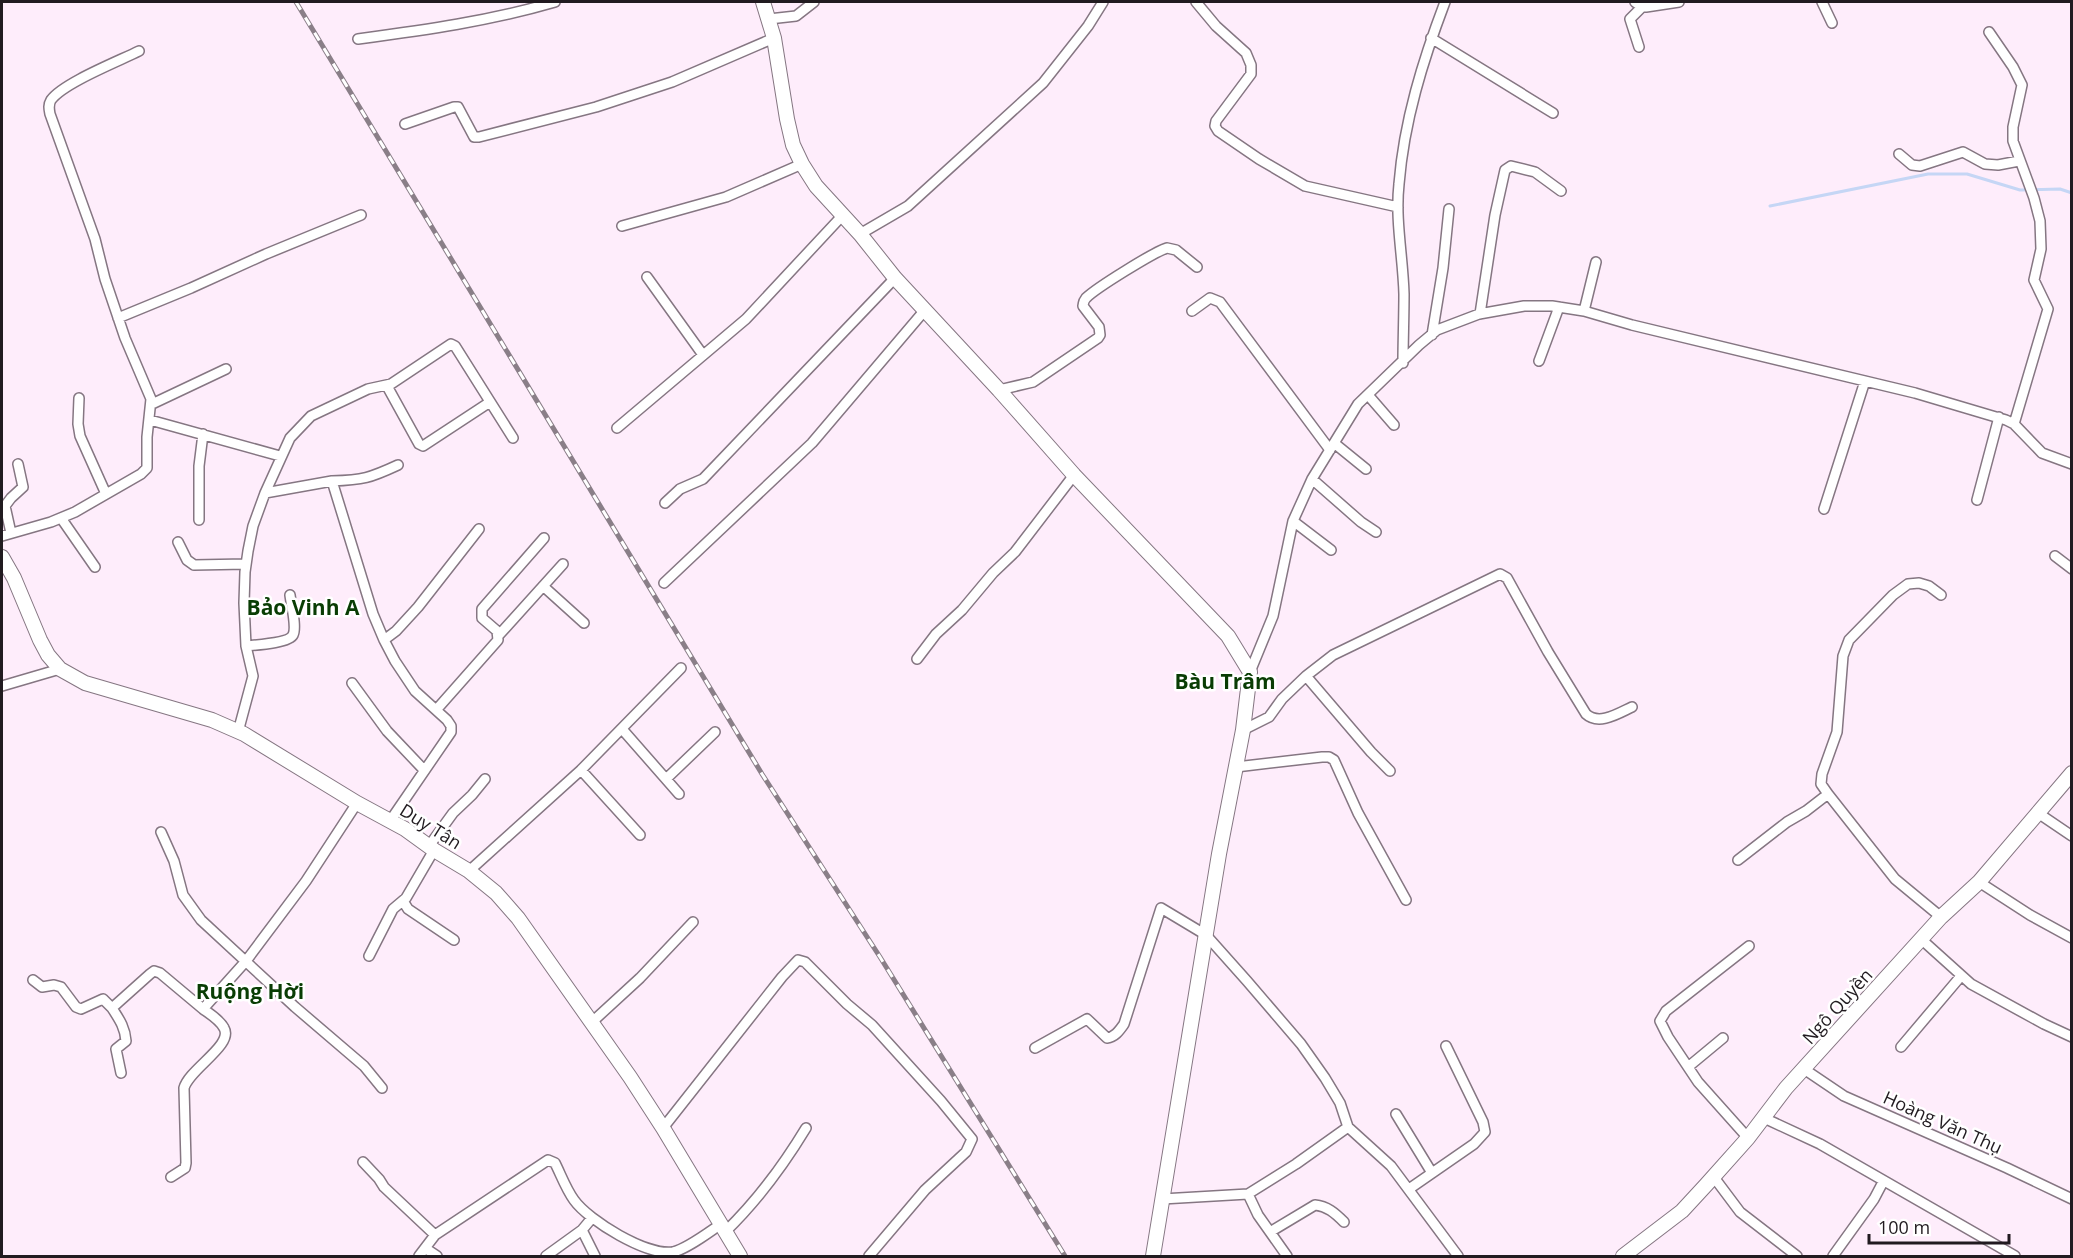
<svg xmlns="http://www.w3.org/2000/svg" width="2073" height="1258" viewBox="0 0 2073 1258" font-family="'Open Sans',sans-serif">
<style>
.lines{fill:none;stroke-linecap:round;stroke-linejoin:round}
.stream{stroke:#c5d6f5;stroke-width:3}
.street-casing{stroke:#857682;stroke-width:12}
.secondary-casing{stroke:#857682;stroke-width:16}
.street{stroke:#fff;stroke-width:9}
.secondary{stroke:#fff;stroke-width:14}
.rail-casing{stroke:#8a7f88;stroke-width:5}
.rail{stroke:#fff;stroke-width:3;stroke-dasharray:9;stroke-linecap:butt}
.labels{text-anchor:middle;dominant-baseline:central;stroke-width:5;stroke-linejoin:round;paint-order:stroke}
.street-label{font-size:18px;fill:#211b20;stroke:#fff}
.quarter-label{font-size:21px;font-weight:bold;fill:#093d04;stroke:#fff}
</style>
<rect width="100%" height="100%" fill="#feedfb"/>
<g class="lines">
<!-- stream -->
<path class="stream" d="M1770 206 1928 174H1967L2020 190 2060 189 2072 193"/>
<defs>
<path id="street" d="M1196 2 1216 26 1246 53 1251 65V74L1216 121 1215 126 1218 131 1259 159 1305 186 1398 207
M1635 2 1642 7H1646L1679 2
M1822 2 1832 23
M769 19 796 16 814 2
M1989 32 2013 67 2022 85 2013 127V141L2034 198 2040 221 2041 249 2034 280 2048 309 2014 424
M1431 38 1553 113
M358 39C425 30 490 21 555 2
M1639 47 1630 19 1642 7
M405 124 454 107H458L474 137H479L596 107 672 82 774 38
M1899 154 1912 165 1920 166 1963 152 1985 164 1998 165 2019 161
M622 226 726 197 802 164
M860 234 908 206 1043 83 1088 26 1103 2
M647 277 703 355
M1192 311 1210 298 1220 302 1330 450
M1584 311 1596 262
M1480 314 1495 215 1505 170 1511 166 1535 172 1561 191
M118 318 191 288 266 254 361 215
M1432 335 1443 268 1449 209
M1539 361 1559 307
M1403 363C1403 340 1404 317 1404 294 1403 257 1395 220 1399 184 1404 121 1423 60 1445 2
M387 386 419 444 423 446 490 402
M999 390 1033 382 1098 338 1100 335 1099 327 1083 306C1084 301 1083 302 1086 298 1096 288 1154 252 1167 248L1176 250 1197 267
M1368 395 1394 425
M79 398 78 424 80 436 106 494
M152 404 226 369
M150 420 280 456
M617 428 746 319 842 216
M1334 443 1366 469
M1312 479 1361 522 1376 532
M332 481C363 480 370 478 398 465
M265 493 332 481 373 614 384 640 395 661 415 691 447 720 451 726V732L390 821
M1977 500 1999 417
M665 503 680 489 703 479 895 278
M1824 509 1865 381
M61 518 95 567
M199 520V466L203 434
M1293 521 1331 550
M11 533 5 506 11 498 23 487 18 464
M2 536 51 522 75 512 141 474 147 468V437L151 399 125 338 105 279 95 239 50 114C49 109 48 105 51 100 63 83 119 61 139 51
M178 542 187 560 194 565 246 564
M2055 556 2072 569
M664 583 812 443 925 310
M543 586 584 623
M498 636 563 564
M384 640 396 631 418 607 479 529
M246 646C256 645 289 643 293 635 297 627 291 604 290 595
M917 659 936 634 962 610 993 573 1015 552 1074 475
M1250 672 1273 616 1293 521 1312 479 1358 404 1419 345 1437 330 1479 314 1524 306H1552L1584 311 1632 325 1915 393 2006 420 2014 424 2042 453 2072 464
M1306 676 1371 752 1390 771
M352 683 387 731 424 770
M2 686 60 669
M437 709 498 640 497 631 482 618V609L544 538
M622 729 679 794
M1243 730 1269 717 1282 699 1306 676 1333 655 1500 574 1507 578 1548 652 1586 714C1599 726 1619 713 1632 707
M238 732 253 676 246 646 244 603 245 572 248 551 253 526 265 493 290 438 311 416 368 389 391 384 451 344 455 346 513 438
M1236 767 1322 757H1329L1334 760 1358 813 1406 900
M581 770 640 835
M666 779 715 732
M1828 794 1895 879 1941 917
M2038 813 2072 836
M161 832 174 861 183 895 201 920 295 1007 364 1066 382 1088
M429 846 453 813 472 795 485 779
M1738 860 1787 822 1806 811 1828 794 1821 784 1822 774 1837 732 1843 656 1849 640 1893 595 1908 584 1919 583 1929 586 1941 595
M469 871 581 770 681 668
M1979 882 2030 915 2072 938
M403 901 408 909 454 940
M1921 939 1971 984 2044 1024 2072 1037
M369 956 393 909 406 898 434 850
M33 980 42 987 54 985 61 987 76 1007 81 1009 103 999 112 1008
M591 1023 640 978 693 922
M1901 1047 1961 976
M1035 1048 1087 1019 1107 1038C1115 1037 1119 1031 1124 1024L1161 908 1206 935 1247 981 1301 1044 1325 1078 1340 1103 1348 1127 1391 1166 1458 1256
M1688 1067 1723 1038
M1804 1069 1844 1096 2007 1168 2072 1199
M121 1073 116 1049 126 1041C125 1027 119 1019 112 1008L150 974 154 971 160 973 203 1009
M1396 1114 1432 1173
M1764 1118 1820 1144 2015 1256
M663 1128 782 977 798 960 805 962 847 1004 872 1025 941 1101 972 1139 966 1152 925 1190 869 1256
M1748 1138 1698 1082 1668 1037 1660 1021 1666 1011 1749 946
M363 1162 379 1179 384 1187 435 1235
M1713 1176 1740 1212 1797 1256
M171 1177 185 1168 186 1163 184 1088C189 1069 234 1045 224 1028 220 1020 210 1014 203 1009L246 961 306 881 357 803
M1409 1189 1474 1144 1485 1132 1483 1122 1446 1046
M1248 1194 1258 1215 1287 1256
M1162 1199 1248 1194 1296 1164 1348 1127
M582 1230 595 1256
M725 1232C757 1201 783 1166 806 1128
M1270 1232 1315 1205C1327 1206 1335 1213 1344 1222
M425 1248 437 1256
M419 1256 435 1235 548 1160 555 1163C561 1175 566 1189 574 1200 589 1221 647 1256 673 1252 687 1249 709 1232 721 1224
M546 1256 582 1230 592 1218
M1833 1256 1874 1199 1883 1182"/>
<path id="secondary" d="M763 2 774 38 787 119 793 145 802 164 816 186 860 234 895 278 999 390 1074 475 1228 636 1250 672 1243 730 1219 854 1153 1256
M2 557 14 578 40 640 48 655 60 669 85 683 212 720 244 734 357 803 405 829 434 850 469 871 496 893 518 918 630 1077 663 1128 740 1256
M1623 1256 1682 1211 1706 1185 1748 1138 1786 1088 1941 917 1979 882 2072 773"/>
</defs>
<!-- street casing -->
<use href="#street" class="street-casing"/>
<!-- secondary casing -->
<use href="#secondary" class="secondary-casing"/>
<!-- street -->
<use href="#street" class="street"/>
<!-- secondary -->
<use href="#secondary" class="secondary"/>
<defs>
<path id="rail" d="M296 2 762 774 880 957 1065 1256"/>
</defs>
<!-- rail casing -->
<use href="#rail" class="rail-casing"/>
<!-- rail -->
<use href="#rail" class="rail"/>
</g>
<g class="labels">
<!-- street labels -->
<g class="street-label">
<text transform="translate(431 826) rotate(32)">Duy Tân</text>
<text transform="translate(1837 1006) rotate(-48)">Ngô Quyền</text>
<text transform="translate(1943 1122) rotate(24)">Hoàng Văn Thụ</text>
</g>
<!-- quarter labels -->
<g class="quarter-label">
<text x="303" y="607">Bảo Vinh A</text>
<text x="1225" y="681">Bàu Trâm</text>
<text x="250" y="991">Ruộng Hời</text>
</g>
</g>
<!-- border -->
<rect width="2073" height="1258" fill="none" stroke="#211b20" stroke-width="6"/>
<!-- scale -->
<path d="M1869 1234v9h140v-9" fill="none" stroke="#211b20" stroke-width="3"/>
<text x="1878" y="1234" font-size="18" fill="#211b20" stroke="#ffffff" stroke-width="4.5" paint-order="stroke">100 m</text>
</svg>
